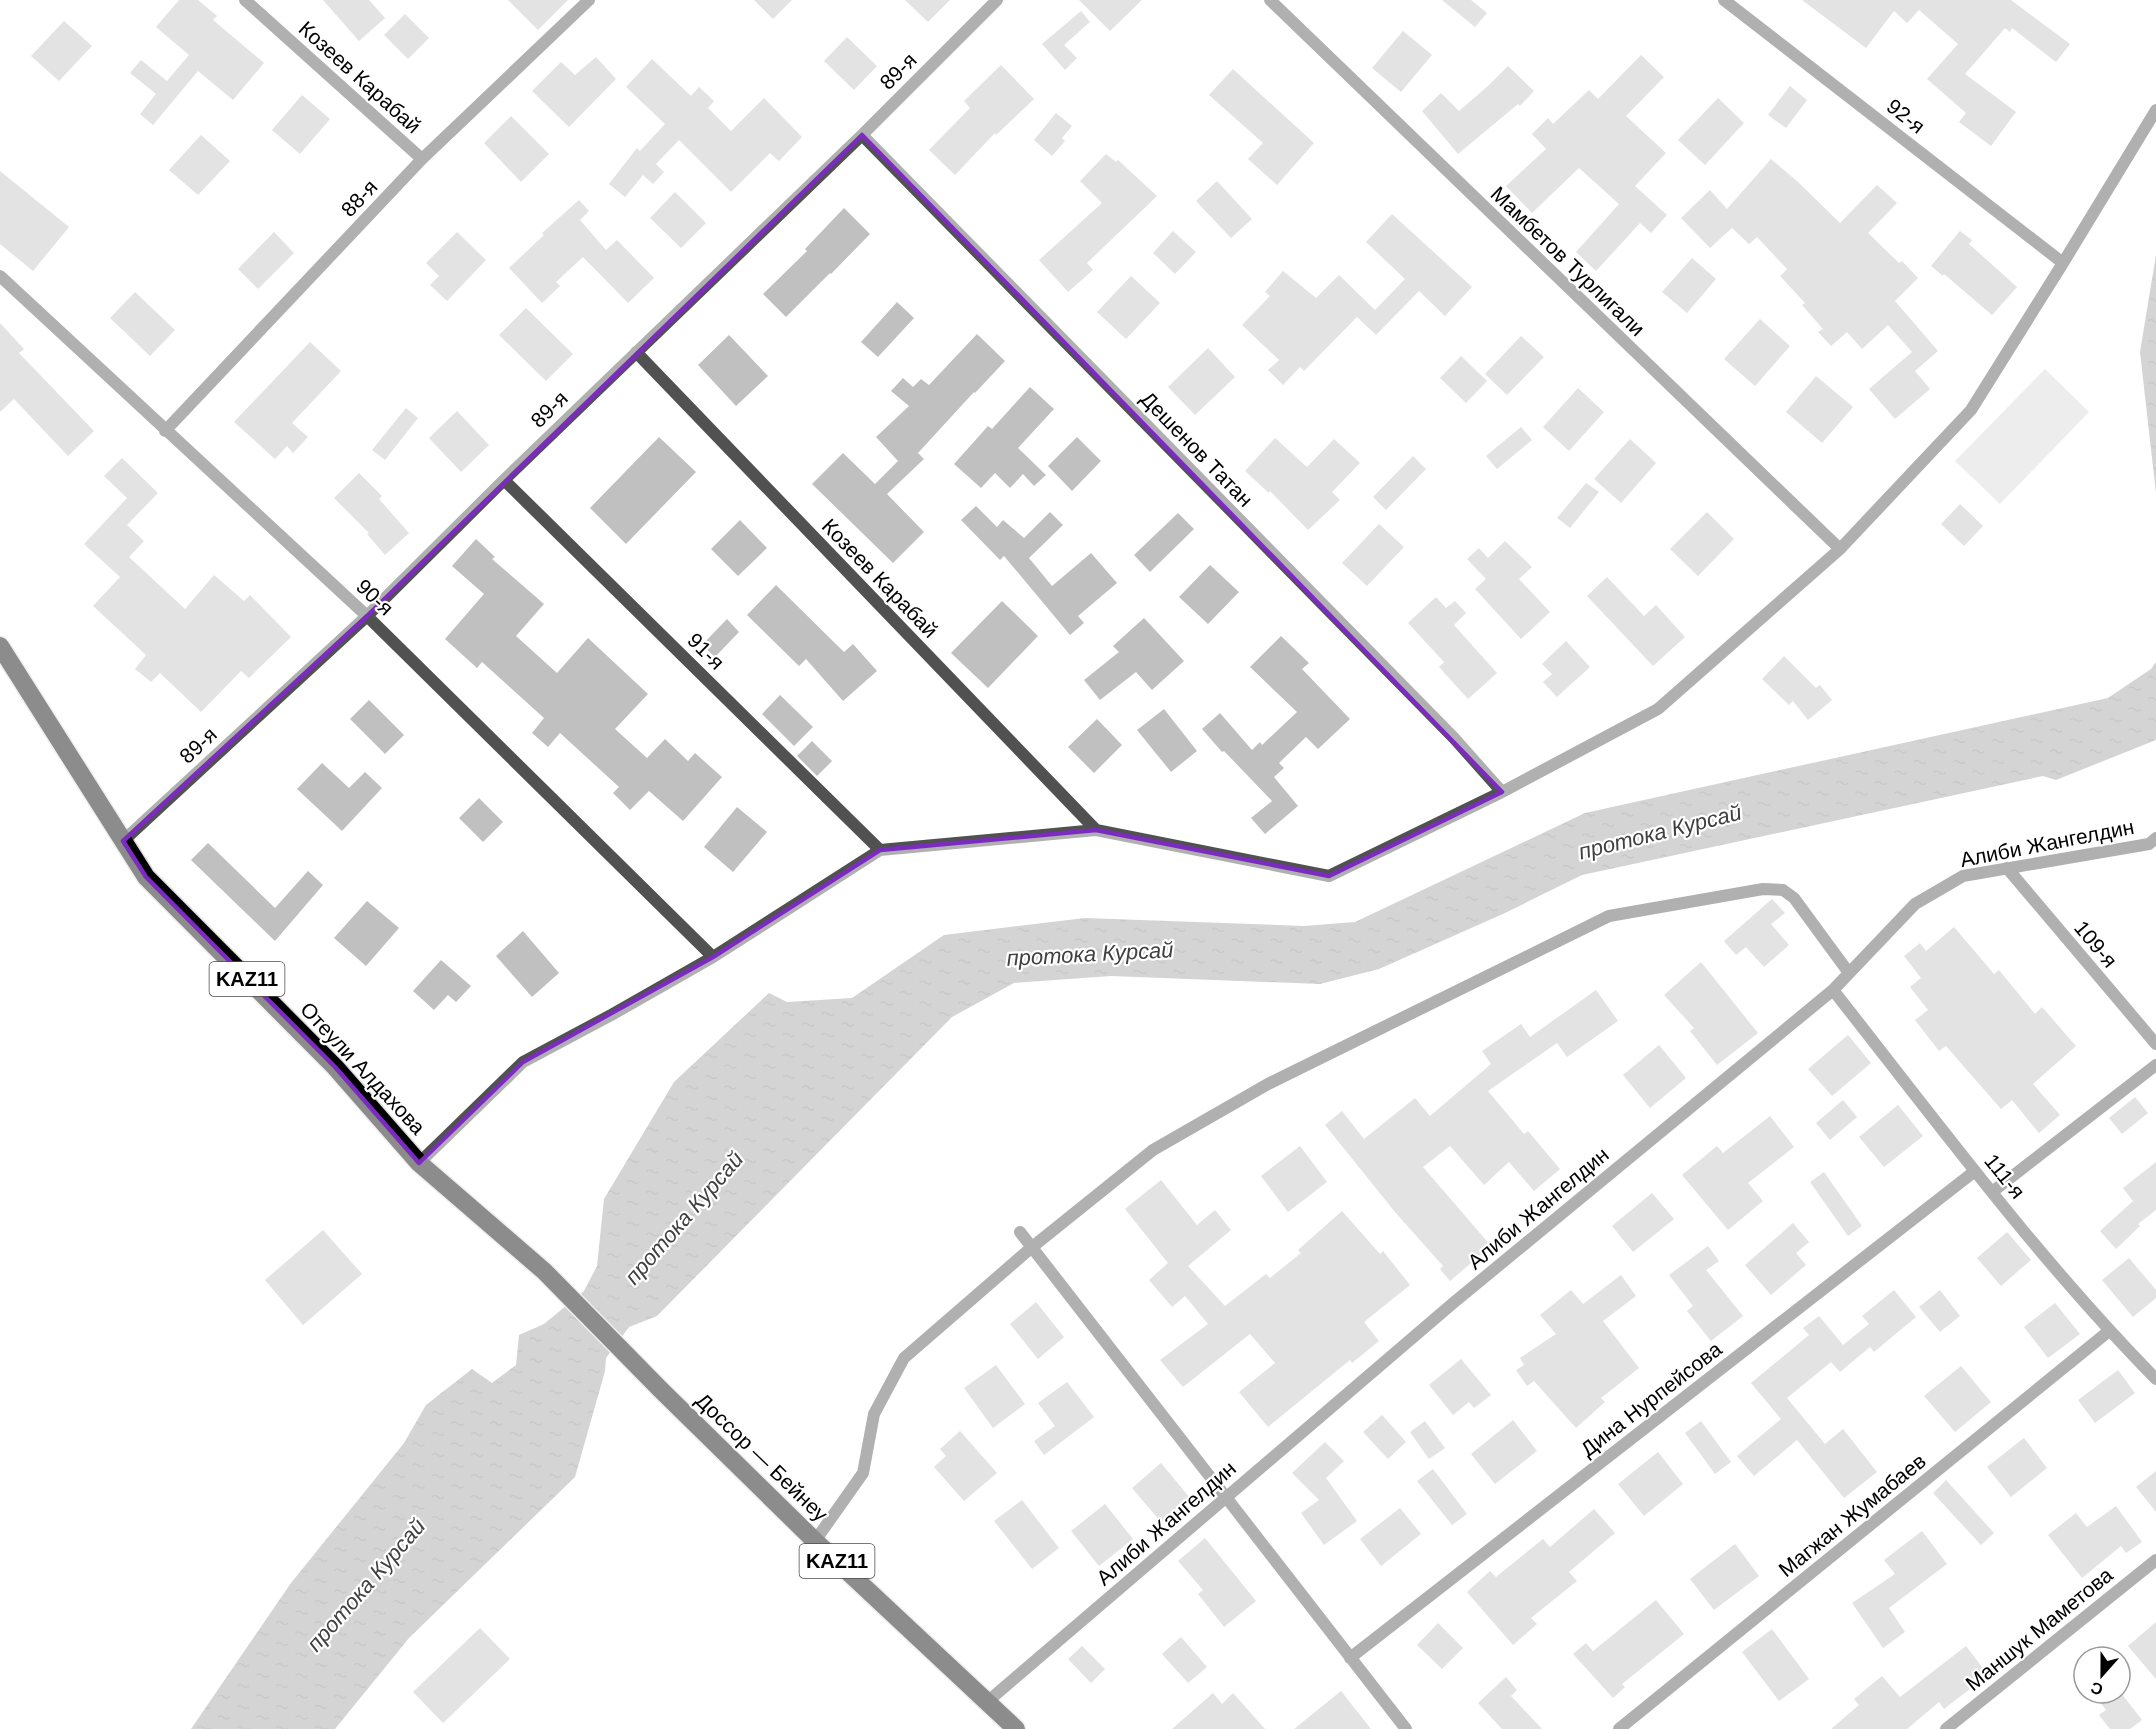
<svg xmlns="http://www.w3.org/2000/svg" width="2156" height="1729" viewBox="0 0 2156 1729" font-family="Arial,sans-serif">
<style>
.pitch{fill:#d8d8d8}
.water{fill:url(#water-ripples)}
.building{fill:#c0c0c0}
.lines{fill:none;stroke-linecap:round;stroke-linejoin:round}
.highway-casing{stroke:#dbdbdb;stroke-width:21}
.street{stroke:#515151;stroke-width:12}
.highway{stroke:#000;stroke-width:18}
.marked{fill:none;stroke:#7b2cbf;stroke-width:4.5;stroke-linejoin:round}
.labels{text-anchor:middle;dominant-baseline:central;stroke-width:4.5;stroke-linejoin:round;paint-order:stroke}
.shield{fill:#fff;stroke:#4c4c4c;stroke-width:1.5}
.shield-label{font-size:20px;font-weight:bold;fill:#000}
.street-label{font-size:21px;fill:#000;stroke:#fff}
.water-label{font-size:22px;font-style:italic;fill:#404040;stroke:#fff}
</style>
<defs>
<pattern id="water-ripples" width="26" height="14" patternUnits="userSpaceOnUse" patternTransform="scale(1.5)"><rect width="26" height="14" fill="#9f9f9f"/><path d="M2 4q2-2 4 0t4 0M15 11q2-2 4 0t4 0" fill="none" stroke="#878787"/></pattern>
</defs>
<rect width="100%" height="100%" fill="#fff"/>
<!-- pitch -->
<path class="pitch" d="M2045 369 2089 412 2000 504 1955 461Z"/>
<!-- water -->
<path class="water" d="M2156 255V493L2140 352Z
M2156 662V740L2056 780 2043 776 1582 875 1505 913 1379 969 1320 984 1111 976 1014 983 952 1017 657 1316 629 1327 606 1358 605 1371 575 1477 409 1638 335 1729H191L291 1583 404 1443 426 1405 472 1369 492 1383 516 1365 519 1335 544 1324 584 1291 597 1266 604 1199 674 1082 769 993 787 1002 852 998 944 935 1085 918 1304 926 1355 922 1585 813 2108 698 2151 669Z"/>
<!-- building -->
<path class="building" d="M179 0H198L217 16 213 20 264 63 233 100 198 71 153 125 140 114 156 94 130 73 141 60 167 81 189 55 156 27Z
M323 0H369L385 18 359 41Z
M508 0H568L538 30Z
M754 0H792L773 19Z
M905 0H950L928 22Z
M1079 0H1142L1110 31Z
M1442 0H1471L1487 13 1475 27Z
M1802 0H2011L2070 44 2056 62 2012 28 2010 32 2005 28 1965 74 2016 112 1991 146 1959 122 1966 113 1927 79 1958 44 1919 10 1907 23 1894 11 1866 48Z
M1081 11 1090 22 1064 45 1077 58 1065 70 1042 44Z
M405 14 429 38 408 59 384 35Z
M64 21 92 46 59 81 31 56Z
M1403 31 1432 55 1401 92 1372 68Z
M847 37 877 66 854 90 824 61Z
M1641 55 1664 77 1626 116 1666 153 1635 186 1667 215 1651 233 1640 223 1596 271 1576 252 1619 204 1579 168 1532 213 1506 186 1546 149 1532 134 1548 118 1553 124 1589 90 1598 99Z
M596 57 616 79 569 127 532 91 561 62 575 75Z
M652 59 691 96 699 87 714 101 708 108 731 131 764 98 802 137 779 161 770 153 731 192 679 140 656 164 664 172 653 184 643 175 625 197 609 184 637 148 640 151 665 124 626 87Z
M1001 65 1034 99 996 135 995 133 955 175 929 150 970 108 964 101Z
M1508 66 1534 91 1520 106 1518 104 1458 154 1422 111 1441 93 1459 111 1488 86Z
M1233 69 1314 143 1277 185 1248 159 1263 143 1209 95Z
M1790 86 1807 100 1786 128 1768 115Z
M302 95 330 119 300 154 272 130Z
M1718 98 1744 123 1705 165 1678 140Z
M1056 113 1072 126 1062 138 1065 141 1052 156 1034 140Z
M511 116 549 154 521 182 484 143Z
M201 135 230 161 198 195 169 170Z
M1106 154 1116 162 1118 160 1157 196 1087 263 1093 270 1068 292 1039 260 1102 203 1080 181Z
M1771 159 1798 182 1840 223 1877 185 1897 203 1868 233 1899 263 1902 261 1918 278 1895 301 1938 351 1915 371 1930 389 1895 419 1869 389 1912 352 1888 325 1862 349 1847 332 1831 346 1818 332 1823 329 1802 305 1805 303 1780 276 1787 269 1757 237 1749 244 1732 228 1710 248 1681 218 1710 190 1727 209Z
M0 171 69 227 33 271 0 244Z
M1217 181 1252 219 1231 238 1196 201Z
M675 192 706 223 681 248 650 218Z
M579 200 589 211 580 220 606 250 617 240 654 278 628 303 583 257 556 282 560 286 542 303 509 268 544 235 542 233Z
M844 208 870 234 831 274 830 273 786 317 763 294 807 251 805 249Z
M1392 214 1472 287 1445 316 1419 291 1376 335 1357 317 1304 371 1300 367 1283 385 1268 370 1279 360 1242 325 1270 296 1265 292 1283 271 1316 298 1339 275 1375 310 1405 279 1366 242Z
M1173 231 1196 252 1175 274 1153 253Z
M1960 231 1972 240 1969 244 2017 287 1992 315 1944 274 1943 276 1931 266Z
M274 232 294 253 258 289 238 269Z
M457 232 486 260 447 301 430 285 439 276 426 263Z
M1692 258 1716 279 1687 313 1662 292Z
M1131 276 1160 303 1126 339 1097 312Z
M135 292 175 330 150 356 110 318Z
M897 302 914 318 878 357 861 342Z
M526 308 573 354 546 381 499 335Z
M1760 319 1790 346 1755 386 1724 359Z
M0 323 24 349 19 353 94 431 68 456 14 399 0 412Z
M977 334 1005 361 975 393 974 392 918 453 924 459 887 494 924 532 893 563 812 484 843 453 875 484 898 461 876 437 909 406 891 391 903 378 913 387 921 379 929 385Z
M729 335 768 376 736 406 698 365Z
M1521 336 1544 357 1507 395 1485 374Z
M310 342 341 371 292 423 308 437 293 453 287 446 275 459 234 422Z
M1208 348 1235 377 1195 415 1168 387Z
M1461 356 1487 381 1466 403 1440 378Z
M1816 376 1853 407 1822 443 1786 412Z
M1030 387 1054 409 1018 448 1046 475 1034 486 1023 474 1010 488 995 473 981 488 954 464 988 426 992 429Z
M1578 388 1604 412 1569 451 1543 427Z
M406 408 418 418 385 460 372 450Z
M457 411 489 445 461 472 429 438Z
M1521 427 1532 440 1497 469 1486 456Z
M659 437 696 472 626 544 590 508Z
M1077 437 1101 461 1072 491 1048 466Z
M1275 438 1307 467 1334 439 1360 463 1332 492 1340 500 1308 530 1270 491 1269 493 1245 471Z
M1630 439 1656 463 1621 503 1594 479Z
M1413 456 1426 469 1386 510 1373 497Z
M122 458 158 493 127 525 144 541 129 557 185 609 214 575 244 601 250 595 291 637 249 678 241 671 201 712 160 673 151 682 135 669 146 655 93 606 120 577 84 544 127 498 104 476Z
M359 473 382 496 379 499 409 533 385 555 367 534 369 533 334 498Z
M1586 483 1599 492 1570 528 1557 518Z
M1960 504 1983 526 1964 546 1941 524Z
M976 506 997 527 1003 520 1024 538 1050 512 1063 525 1029 558 1052 586 1091 553 1117 583 1078 616 1084 623 1070 635 1004 556 1000 560 961 520Z
M1707 512 1734 539 1698 576 1670 549Z
M1178 513 1194 529 1150 572 1134 555Z
M740 520 767 548 738 576 711 549Z
M1379 524 1404 547 1367 586 1342 563Z
M476 539 495 557 492 559 544 604 516 636 557 673 588 638 648 694 615 729 647 758 665 739 688 761 695 753 722 777 683 821 649 791 630 810 613 793 619 787 560 733 548 747 532 733 544 718 482 662 477 668 445 639 484 594 452 566Z
M1505 541 1532 567 1519 579 1550 612 1521 639 1475 589 1486 579 1467 559 1479 548 1488 558Z
M1210 565 1239 592 1208 624 1179 597Z
M1607 577 1644 616 1656 605 1685 637 1653 666 1587 596Z
M776 585 844 652 853 644 877 671 843 701 806 659 799 666 747 615Z
M1436 597 1446 608 1455 601 1466 613 1454 625 1497 673 1468 699 1439 667 1444 662 1408 623Z
M1002 601 1038 636 988 688 951 653Z
M1144 618 1184 661 1152 690 1136 672 1100 700 1084 680 1119 652 1113 646Z
M727 619 739 632 715 657 702 645Z
M1281 636 1309 663 1302 669 1350 719 1318 749 1306 737 1279 763 1284 768 1274 777 1298 806 1265 834 1251 818 1272 801 1224 751 1222 752 1202 729 1220 713 1252 750 1260 742 1262 745 1297 712 1250 667Z
M1566 641 1590 667 1557 697 1543 682 1552 674 1542 664Z
M1784 656 1816 688 1820 685 1832 700 1808 720 1793 701 1789 705 1762 679Z
M780 695 813 727 794 746 762 714Z
M369 700 404 735 385 754 350 719Z
M1164 709 1197 751 1171 772 1137 730Z
M1097 719 1122 745 1094 773 1068 747Z
M812 741 832 761 817 776 797 756Z
M322 763 349 788 365 772 382 788 342 831 297 789Z
M479 798 503 822 483 842 459 818Z
M737 807 767 832 733 872 704 847Z
M208 843 275 908 308 871 323 885 275 941 191 860Z
M1772 899 1785 913 1771 924 1789 945 1764 967 1746 947 1736 955 1724 941Z
M367 901 399 928 366 966 334 938Z
M1954 927 1994 974 1999 970 2035 1014 2042 1007 2076 1046 2033 1084 2060 1115 2039 1133 2012 1100 2001 1109 1946 1046 1939 1051 1915 1020 1928 1010 1910 987 1921 978 1904 956 1920 943 1926 951Z
M523 931 559 973 532 997 496 956Z
M441 960 471 986 456 1002 448 995 434 1010 413 991Z
M1701 962 1758 1033 1717 1065 1690 1031 1694 1028 1664 995Z
M1596 990 1618 1021 1567 1057 1557 1043 1488 1091 1524 1134 1528 1131 1560 1169 1534 1191 1509 1162 1484 1185 1450 1146 1423 1167 1491 1246 1450 1281 1440 1269 1443 1266 1395 1212 1325 1125 1342 1111 1364 1139 1415 1098 1430 1116 1491 1064 1482 1051 1521 1024 1530 1037Z
M1848 1035 1871 1063 1832 1096 1808 1069Z
M1659 1045 1686 1078 1650 1108 1623 1075Z
M2135 1097 2148 1113 2122 1134 2109 1118Z
M1843 1100 1857 1117 1830 1140 1816 1123Z
M1898 1105 1923 1136 1884 1167 1859 1137Z
M1770 1116 1794 1147 1748 1183 1763 1201 1728 1230 1682 1175 1717 1146 1723 1153Z
M1300 1146 1327 1182 1288 1212 1261 1176Z
M2156 1162V1210L2138 1224 2140 1226 2116 1249 2100 1231 2133 1201 2123 1188Z
M1824 1172 1862 1226 1848 1236 1810 1182Z
M1161 1180 1197 1225 1215 1210 1231 1230 1188 1266 1225 1306 1266 1274 1270 1278 1301 1253 1298 1250 1342 1211 1380 1254 1383 1251 1410 1285 1364 1322 1379 1341 1352 1363 1350 1360 1268 1427 1239 1392 1275 1363 1250 1334 1183 1387 1160 1360 1208 1324 1185 1296 1172 1307 1149 1280 1168 1263 1125 1209Z
M1652 1193 1674 1219 1633 1252 1612 1226Z
M1793 1223 1809 1242 1796 1253 1806 1265 1771 1295 1745 1265Z
M323 1230 362 1274 303 1325 265 1280Z
M2007 1232 2031 1260 2001 1286 1977 1258Z
M1708 1246 1719 1261 1706 1270 1743 1316 1711 1341 1687 1311 1693 1306 1669 1275Z
M2129 1258 2156 1290V1298L2133 1317 2102 1280Z
M1621 1275 1636 1296 1603 1321 1639 1368 1601 1398 1605 1402 1576 1428 1534 1381 1527 1386 1516 1370 1524 1365 1520 1358 1556 1334 1540 1315 1571 1290 1583 1304Z
M1894 1290 1916 1317 1874 1352 1870 1347 1840 1372 1831 1362 1787 1398 1825 1444 1843 1429 1877 1472 1844 1498 1797 1440 1754 1476 1737 1456 1781 1419 1751 1383 1809 1335 1803 1328 1819 1316 1843 1345 1869 1324 1862 1316Z
M1940 1290 1960 1316 1940 1332 1919 1307Z
M1036 1302 1064 1337 1038 1359 1010 1324Z
M2055 1303 2080 1334 2048 1358 2024 1327Z
M1461 1359 1491 1395 1474 1408 1469 1402 1453 1415 1429 1385Z
M996 1365 1025 1404 993 1428 964 1388Z
M1961 1366 1991 1402 1955 1432 1924 1396Z
M2118 1370 2135 1393 2095 1423 2078 1400Z
M1067 1382 1094 1417 1044 1455 1034 1441 1055 1426 1038 1403Z
M1382 1415 1406 1442 1388 1459 1363 1432Z
M1513 1420 1537 1451 1495 1484 1471 1454Z
M1425 1421 1445 1448 1429 1459 1410 1432Z
M1701 1421 1731 1462 1715 1474 1685 1433Z
M960 1431 997 1473 964 1501 934 1467 946 1456 940 1449Z
M2024 1438 2047 1468 2011 1497 1987 1467Z
M1325 1442 1344 1461 1326 1478 1357 1521 1324 1545 1301 1513 1319 1500 1292 1473Z
M1658 1452 1683 1484 1644 1516 1618 1484Z
M1161 1463 1190 1498 1161 1522 1132 1488Z
M1433 1469 1467 1514 1452 1525 1417 1481Z
M2156 1471V1512L2136 1487Z
M1946 1480 1994 1533 1981 1545 1933 1493Z
M1022 1500 1059 1548 1032 1569 994 1521Z
M1105 1504 1133 1539 1099 1566 1071 1531Z
M2116 1506 2142 1542 2126 1553 2121 1546 2082 1578 2048 1535 2076 1513 2087 1527Z
M1400 1508 1421 1534 1381 1566 1360 1539Z
M1594 1509 1615 1533 1569 1572 1577 1581 1531 1618 1537 1624 1513 1645 1467 1592 1490 1571 1496 1577 1543 1539 1550 1547Z
M1922 1531 1947 1564 1889 1608 1905 1632 1883 1648 1852 1603 1895 1574 1884 1560Z
M1205 1538 1256 1601 1224 1627 1198 1594 1203 1590 1178 1561Z
M1735 1544 1759 1576 1714 1610 1690 1579Z
M1656 1600 1684 1634 1622 1684 1625 1687 1613 1698 1573 1654 1586 1643 1593 1651Z
M2156 1622V1679L2128 1646Z
M1438 1623 1463 1648 1442 1669 1417 1645Z
M480 1628 510 1659 443 1723 413 1692Z
M1772 1629 1809 1679 1779 1701 1742 1652Z
M1181 1637 1207 1667 1188 1683 1162 1654Z
M1082 1646 1105 1669 1091 1683 1068 1659Z
M1966 1646 1988 1675 1944 1709 1939 1702 1907 1729H1831L1859 1705 1854 1699 1882 1676 1900 1697Z
M1506 1677 1517 1690 1511 1696 1542 1729H1502L1478 1703Z
M1341 1691 1371 1729H1294Z
M1213 1693 1222 1704 1233 1693 1265 1729H1172Z
M2093 1693H2121L2142 1720 2130 1729H2110L2099 1715 2106 1710Z"/>
<g class="lines">
<defs>
<path id="highway" d="M0 646 146 877 335 1067 419 1163 544 1271 661 1390 815 1541 1016 1729"/>
</defs>
<!-- highway casing -->
<use href="#highway" class="highway-casing"/>
<!-- street -->
<path class="street" d="M245 0 422 159
M1270 0 1840 549
M1724 0 2063 263
M862 135 1454 738 1502 792
M0 276 367 616 713 957
M636 352 1096 830
M165 431 422 159 589 0
M504 480 880 850
M123 841 367 616 504 480 862 135 997 0
M2007 868 2156 1044
M1833 990C1937 1122 2038 1259 2156 1379
M419 1163 523 1062 613 1014 713 957 880 850 1096 830 1329 876 1502 792 1658 709 1840 549 1971 410 2063 263 2156 110
M1992 1192 2156 1065
M1020 1232 1406 1729
M815 1541 863 1473 874 1414 904 1358 1031 1248 1153 1150 1268 1084 1609 916 1763 889 1783 890 1794 898 1849 973
M1350 1658 1975 1171
M987 1702 1452 1304 1833 990 1915 904 1963 876 2149 844 2156 838
M1619 1729 2109 1331
M1946 1729 2156 1560"/>
<!-- highway -->
<use href="#highway" class="highway"/>
</g>
<!-- marked area -->
<path d="M0 0H2156V1729H0ZM862 135 1502 792 1329 876 1096 830 880 850 713 957 523 1062 419 1163 335 1067 146 877 123 841 367 616Z" fill="#fff" fill-opacity=".55" fill-rule="evenodd"/>
<path class="marked" d="M862 135 1502 792 1329 876 1096 830 880 850 713 957 523 1062 419 1163 335 1067 146 877 123 841 367 616Z"/>
<g class="labels">
<!-- shield labels -->
<g class="shield">
<rect x="209.5" y="962" width="75" height="34" rx="4.5"/>
<rect x="799.5" y="1544" width="75" height="34" rx="4.5"/>
</g>
<g class="shield-label">
<text x="247" y="979">KAZ11</text>
<text x="837" y="1561">KAZ11</text>
</g>
<!-- street labels -->
<g class="street-label">
<text transform="translate(898 71) rotate(-45)">89-я</text>
<text transform="translate(360 77) rotate(42)">Козеев Карабай</text>
<text transform="translate(1906 116) rotate(38)">92-я</text>
<text transform="translate(359 198) rotate(-47)">88-я</text>
<text transform="translate(1568 261) rotate(44)">Мамбетов Турлигали</text>
<text transform="translate(549 409) rotate(-44)">89-я</text>
<text transform="translate(1197 449) rotate(46)">Дешенов Татан</text>
<text transform="translate(880 578) rotate(46)">Козеев Карабай</text>
<text transform="translate(375 597) rotate(43)">90-я</text>
<text transform="translate(706 651) rotate(45)">91-я</text>
<text transform="translate(198 745) rotate(-43)">89-я</text>
<text transform="translate(2047 843) rotate(-11)">Алиби Жангелдин</text>
<text transform="translate(2096 944) rotate(50)">109-я</text>
<text transform="translate(363 1068) rotate(47)">Отеули Алдахова</text>
<text transform="translate(2005 1176) rotate(51)">111-я</text>
<text transform="translate(1538 1208) rotate(-40)">Алиби Жангелдин</text>
<text transform="translate(1651 1399) rotate(-38)">Дина Нурпейсова</text>
<text transform="translate(762 1457) rotate(44)">Доссор — Бейнеу</text>
<text transform="translate(1852 1515) rotate(-39)">Магжан Жумабаев</text>
<text transform="translate(1166 1523) rotate(-41)">Алиби Жангелдин</text>
<text transform="translate(2039 1629) rotate(-39)">Маншук Маметова</text>
</g>
<!-- water labels -->
<g class="water-label">
<text transform="translate(1660 832) rotate(-14)">протока Курсай</text>
<text transform="translate(1090 954) rotate(-3)">протока Курсай</text>
<text transform="translate(684 1218) rotate(-49)">протока Курсай</text>
<text transform="translate(366 1585) rotate(-49)">протока Курсай</text>
</g>
</g>
<!-- north arrow -->
<g transform="translate(2102 1675) rotate(201)"><circle r="28" fill="#ffffff" stroke="#999999" stroke-width="1.5"/>
<path d="M0-4.5L10 22L0 15L-10 22Z" fill="#000000"/>
<text y="-9" font-size="16" font-weight="bold" text-anchor="middle" fill="#000000">С</text>
</g>
</svg>
